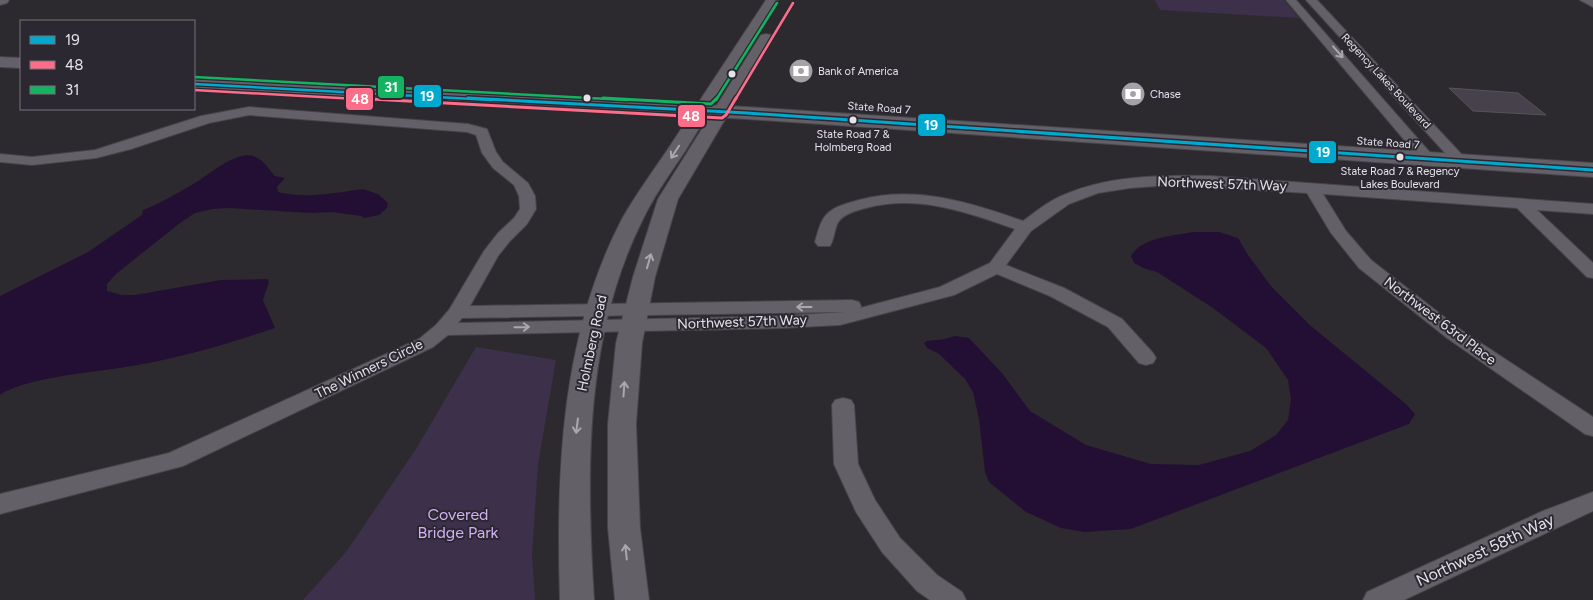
<svg xmlns="http://www.w3.org/2000/svg" width="1593" height="600" viewBox="0 0 1593 600" font-family="Figtree,sans-serif">
<style>
.green{fill:#3d304a}
.water{fill:#240f34}
.building{fill:#46414b;stroke:#565458}
.lines{fill:none;stroke-linecap:round;stroke-linejoin:round}
.minor-casing{stroke:#464548;stroke-width:2}
.tertiary-casing{stroke:#464548;stroke-width:2}
.primary-casing{stroke:#464548;stroke-width:2}
.minor{fill:#636067;fill-rule:evenodd}
.tertiary{fill:#636067;fill-rule:evenodd}
.primary{fill:#636069;fill-rule:evenodd}
.bus-1-far1-casing{stroke:#2c2831;stroke-width:5}
.bus-1-casing{stroke:#2c2831;stroke-width:6}
.bus-2-far1-casing{stroke:#2c2831;stroke-width:5}
.bus-2-casing{stroke:#2c2831;stroke-width:6}
.bus-3-far1-casing{stroke:#2c2831;stroke-width:5}
.bus-3-casing{stroke:#2c2831;stroke-width:6}
.bus-1-far1{stroke:#00a9ce;stroke-width:2.5}
.bus-1{stroke:#00a9ce;stroke-width:3}
.bus-2-far1{stroke:#fb6d88;stroke-width:2.5}
.bus-2{stroke:#fb6d88;stroke-width:3}
.bus-3-far1{stroke:#13b361;stroke-width:2.5}
.bus-3{stroke:#13b361;stroke-width:3}
.oneway{stroke:#aaa8ae}
.bus-dot{fill:#e5e3e8;stroke:#2c2831;stroke-width:2}
.labels{text-anchor:middle;dominant-baseline:central;stroke-width:4;stroke-linejoin:round;paint-order:stroke}
.far-poi-label{font-size:11px;fill:#e5e3e8;stroke:#2c2831;text-anchor:start}
.far-street-label{font-size:11px;fill:#e5e3e8;stroke:#2c2831}
.far-bus-label{font-size:11px;fill:#e5e3e8;stroke:#2c2831}
.street-label{font-size:14px;fill:#e5e3e8;stroke:#2c2831}
.near-park-label{font-size:16px;fill:#d4aff8;stroke:#2c2831}
.near-street-label{font-size:16px;fill:#e5e3e8;stroke:#2c2831}
.line-badge{stroke:#2c2831;stroke-width:2}
.badge-label{font-size:14px;text-anchor:middle;font-weight:bold;fill:#fff}
</style>
<rect width="100%" height="100%" fill="#2c2a2f"/>
<!-- green -->
<path class="green" d="M1155 0H1284L1299 18 1160 10Z
M476 347 556 360 538 464 532 555 535 600H303L346 552 416 449Z"/>
<!-- water -->
<path class="water" d="M246 155C261 155 266 166 275 176L285 178 277 187 278 192C307 199 334 193 363 189L378 194 388 203 387 208 379 215 364 218 361 216 332 212 309 213 230 208 213 209 195 213 180 223 116 274 107 284V291L122 295H135L221 280 267 279 269 282 263 300 275 328C230 343 184 357 138 365 102 372 28 376 0 395V296L88 252 142 215 143 210C161 203 178 193 195 183 213 172 225 159 246 155Z
M1193 232H1219L1238 238 1248 255 1271 286 1311 326 1406 404 1415 414 1409 424 1131 529 1084 532 1061 528 1026 512 989 482 985 472 979 419 973 392 965 379 939 354 927 348 924 343 927 341 945 339 955 336 969 338 1002 373 1030 411 1086 445 1151 464 1199 465 1250 451 1276 435 1288 420 1291 399 1288 380 1266 348 1213 308 1157 272 1143 268 1134 263 1131 256C1142 237 1173 236 1193 232Z"/>
<!-- building -->
<path class="building" d="M1449 88 1518 93 1546 115 1473 111Z"/>
<g class="lines">
<defs>
<path id="minor" d="M1286 0H1296L1433 156 1435 159 1433 162H1423Z
M1306 0H1317L1466 159 1468 162 1466 165H1456Z
M1580 0H1593V7Z
M249 107 468 124 487 129 496 152 503 162 528 183 535 196 536 209 527 224 510 241 498 256 470 306 852 300 859 302 861 306 860 308 940 287 990 263 1015 229C967 212 917 194 866 208 858 210 845 213 839 221 834 228 835 238 830 246H818L815 242C818 232 820 221 827 214 835 206 848 203 859 200 915 185 969 202 1023 221 1034 213 1046 203 1059 197 1106 175 1160 175 1211 176L1593 204V214L1537 210 1593 263V278L1587 277 1517 208 1323 194 1346 231 1371 260 1461 330 1593 417V436L1585 434 1447 338 1359 268 1331 233 1307 193 1171 185 1130 188 1098 193 1069 204 1031 231 1006 265 1064 288 1122 319 1153 353 1156 358 1153 363 1146 365 1139 363 1108 327 1050 296 997 274 954 295 840 325 782 328 448 335 433 347 183 466 0 514V494L169 453 419 339 436 325 449 310 484 251 498 233 514 218 520 209 519 196 514 185 493 168 482 153 476 135 467 132 249 115 209 123 131 149 96 158 32 165 0 162V154L32 157 95 150 201 116ZM845 312 782 316 458 323 462 318Z
M843 398 851 400 854 405 858 464 875 500 900 538 937 575 962 592 966 600H930L917 591 882 552 856 512 834 464 832 405 835 400Z
M1593 492V511L1404 600H1363L1367 592 1543 511Z"/>
<path id="tertiary" d="M766 0H778C748 49 717 99 687 148 672 171 655 194 643 219 584 336 586 472 594 600H560C556 471 561 336 622 219 636 194 654 170 670 146 702 97 734 49 766 0Z
M766 34 771 35 773 38 678 199 655 277 642 343 636 424 640 528 649 600H615L608 528V424L616 343 633 277 658 199 759 38 761 35Z"/>
<path id="primary" d="M0 0H9L7 3 0 5Z
M0 57 21 58V68L0 67Z
M194 79 747 107 1593 163V177L747 119 194 89Z"/>
</defs>
<!-- minor casing -->
<use href="#minor" class="minor-casing"/>
<!-- tertiary casing -->
<use href="#tertiary" class="tertiary-casing"/>
<!-- primary casing -->
<use href="#primary" class="primary-casing"/>
<!-- minor -->
<use href="#minor" class="minor"/>
<!-- tertiary -->
<use href="#tertiary" class="tertiary"/>
<!-- primary -->
<use href="#primary" class="primary"/>
<defs>
<path id="bus-1-far1" d="M194 84 492 100"/>
<path id="bus-1" d="M468 98 747 113 1593 170"/>
<path id="bus-2-far1" d="M194 90 375 100
M735 100 793 3"/>
<path id="bus-2" d="M352 98 722 118 726 115 736 98"/>
<path id="bus-3-far1" d="M194 77 627 100
M716 100 777 3"/>
<path id="bus-3" d="M603 98 711 104 717 98"/>
</defs>
<!-- bus-1-far1 casing -->
<use href="#bus-1-far1" class="bus-1-far1-casing"/>
<!-- bus-1 casing -->
<use href="#bus-1" class="bus-1-casing"/>
<!-- bus-2-far1 casing -->
<use href="#bus-2-far1" class="bus-2-far1-casing"/>
<!-- bus-2 casing -->
<use href="#bus-2" class="bus-2-casing"/>
<!-- bus-3-far1 casing -->
<use href="#bus-3-far1" class="bus-3-far1-casing"/>
<!-- bus-3 casing -->
<use href="#bus-3" class="bus-3-casing"/>
<!-- bus-1-far1 -->
<use href="#bus-1-far1" class="bus-1-far1"/>
<!-- bus-1 -->
<use href="#bus-1" class="bus-1"/>
<!-- bus-2-far1 -->
<use href="#bus-2-far1" class="bus-2-far1"/>
<!-- bus-2 -->
<use href="#bus-2" class="bus-2"/>
<!-- bus-3-far1 -->
<use href="#bus-3-far1" class="bus-3-far1"/>
<!-- bus-3 -->
<use href="#bus-3" class="bus-3"/>
</g>
<!-- one-way arrows -->
<defs><path id="oneway-shaft" d="M-6 0H5M1.5-3L5.5 0L1.5 3" fill="none" stroke-width="1.6" stroke-linecap="round" stroke-linejoin="round" transform="scale(1.25)"/></defs>
<g class="oneway">
<use href="#oneway-shaft" transform="translate(1338 52) rotate(49)"/>
<use href="#oneway-shaft" transform="translate(675 152) rotate(123)"/>
<use href="#oneway-shaft" transform="translate(649 261) rotate(-74)"/>
<use href="#oneway-shaft" transform="translate(804 307) rotate(180)"/>
<use href="#oneway-shaft" transform="translate(522 327) rotate(-1)"/>
<use href="#oneway-shaft" transform="translate(624 389) rotate(-86)"/>
<use href="#oneway-shaft" transform="translate(577 426) rotate(97)"/>
<use href="#oneway-shaft" transform="translate(626 552) rotate(-96)"/>
</g>
<!-- icons -->
<defs>
<symbol id="bank-disc" viewBox="-11 -11 22 22"><circle r="9.5" fill="#a4a2a7" stroke="#2c2831"/><path d="M-6-4H6V4H-6ZM0-2.3a2.3 2.3 0 1 0 0 4.6a2.3 2.3 0 1 0 0-4.6Z" fill="#fff"/></symbol>
</defs>
<g fill-rule="evenodd">
<use href="#bank-disc" x="787" y="57" width="28" height="28"/>
<use href="#bank-disc" x="1119" y="80" width="28" height="28"/>
</g>
<!-- markers -->
<g class="bus-dot">
<circle cx="732" cy="74" r="4.5"/>
<circle cx="587" cy="98" r="4.5"/>
<circle cx="853" cy="120" r="4.5"/>
<circle cx="1400" cy="157" r="4.5"/>
</g>
<g class="labels">
<!-- far-poi labels -->
<g class="far-poi-label">
<text x="818" y="71">Bank of America</text>
<text x="1150" y="94">Chase</text>
</g>
<!-- far-street labels -->
<g class="far-street-label">
<text transform="translate(1386 81) rotate(47)">Regency Lakes Boulevard</text>
<text transform="translate(879 108) rotate(4)">State Road 7</text>
<text transform="translate(1388 143) rotate(4)">State Road 7</text>
</g>
<!-- far-bus labels -->
<g class="far-bus-label">
<text x="853" y="134">State Road 7 &amp;<tspan x="853" dy="13">Holmberg Road</tspan></text>
<text x="1400" y="171">State Road 7 &amp; Regency<tspan x="1400" dy="13">Lakes Boulevard</tspan></text>
</g>
<!-- street labels -->
<g class="street-label">
<text transform="translate(1222 184) rotate(2)">Northwest 57th Way</text>
<text transform="translate(1440 321) rotate(37)">Northwest 63rd Place</text>
<text transform="translate(742 322) rotate(-2)">Northwest 57th Way</text>
<text transform="translate(592 343) rotate(-78)">Holmberg Road</text>
<text transform="translate(369 369) rotate(-26)">The Winners Circle</text>
</g>
<!-- near-park labels -->
<g class="near-park-label">
<text x="458" y="514">Covered<tspan x="458" dy="18">Bridge Park</tspan></text>
</g>
<!-- near-street labels -->
<g class="near-street-label">
<text transform="translate(1485 550) rotate(-25)">Northwest 58th Way</text>
</g>
</g>
<g class="line-badge">
<rect x="377" y="75" width="28" height="24" rx="5" fill="#13b361"/>
<rect x="413" y="84" width="29" height="24" rx="5" fill="#00a9ce"/>
<rect x="345" y="87" width="29" height="24" rx="5" fill="#fb6d88"/>
<rect x="677" y="104" width="29" height="24" rx="5" fill="#fb6d88"/>
<rect x="917" y="113" width="29" height="24" rx="5" fill="#00a9ce"/>
<rect x="1308" y="140" width="29" height="24" rx="5" fill="#00a9ce"/>
</g>
<g class="badge-label">
<text x="391" y="92">31</text>
<text x="427" y="101">19</text>
<text x="360" y="104">48</text>
<text x="691" y="121">48</text>
<text x="931" y="130">19</text>
<text x="1323" y="157">19</text>
</g>
<!-- legend -->
<rect x="20" y="20" width="175" height="90" fill="#2c2831" stroke="#76737a"/>
<rect x="30" y="36" width="25" height="8" fill="#00a9ce" stroke="#76737a"/>
<text x="65" y="45" font-size="15" fill="#e5e3e8">19</text>
<rect x="30" y="61" width="25" height="8" fill="#fb6d88" stroke="#76737a"/>
<text x="65" y="70" font-size="15" fill="#e5e3e8">48</text>
<rect x="30" y="86" width="25" height="8" fill="#13b361" stroke="#76737a"/>
<text x="65" y="95" font-size="15" fill="#e5e3e8">31</text>
</svg>
